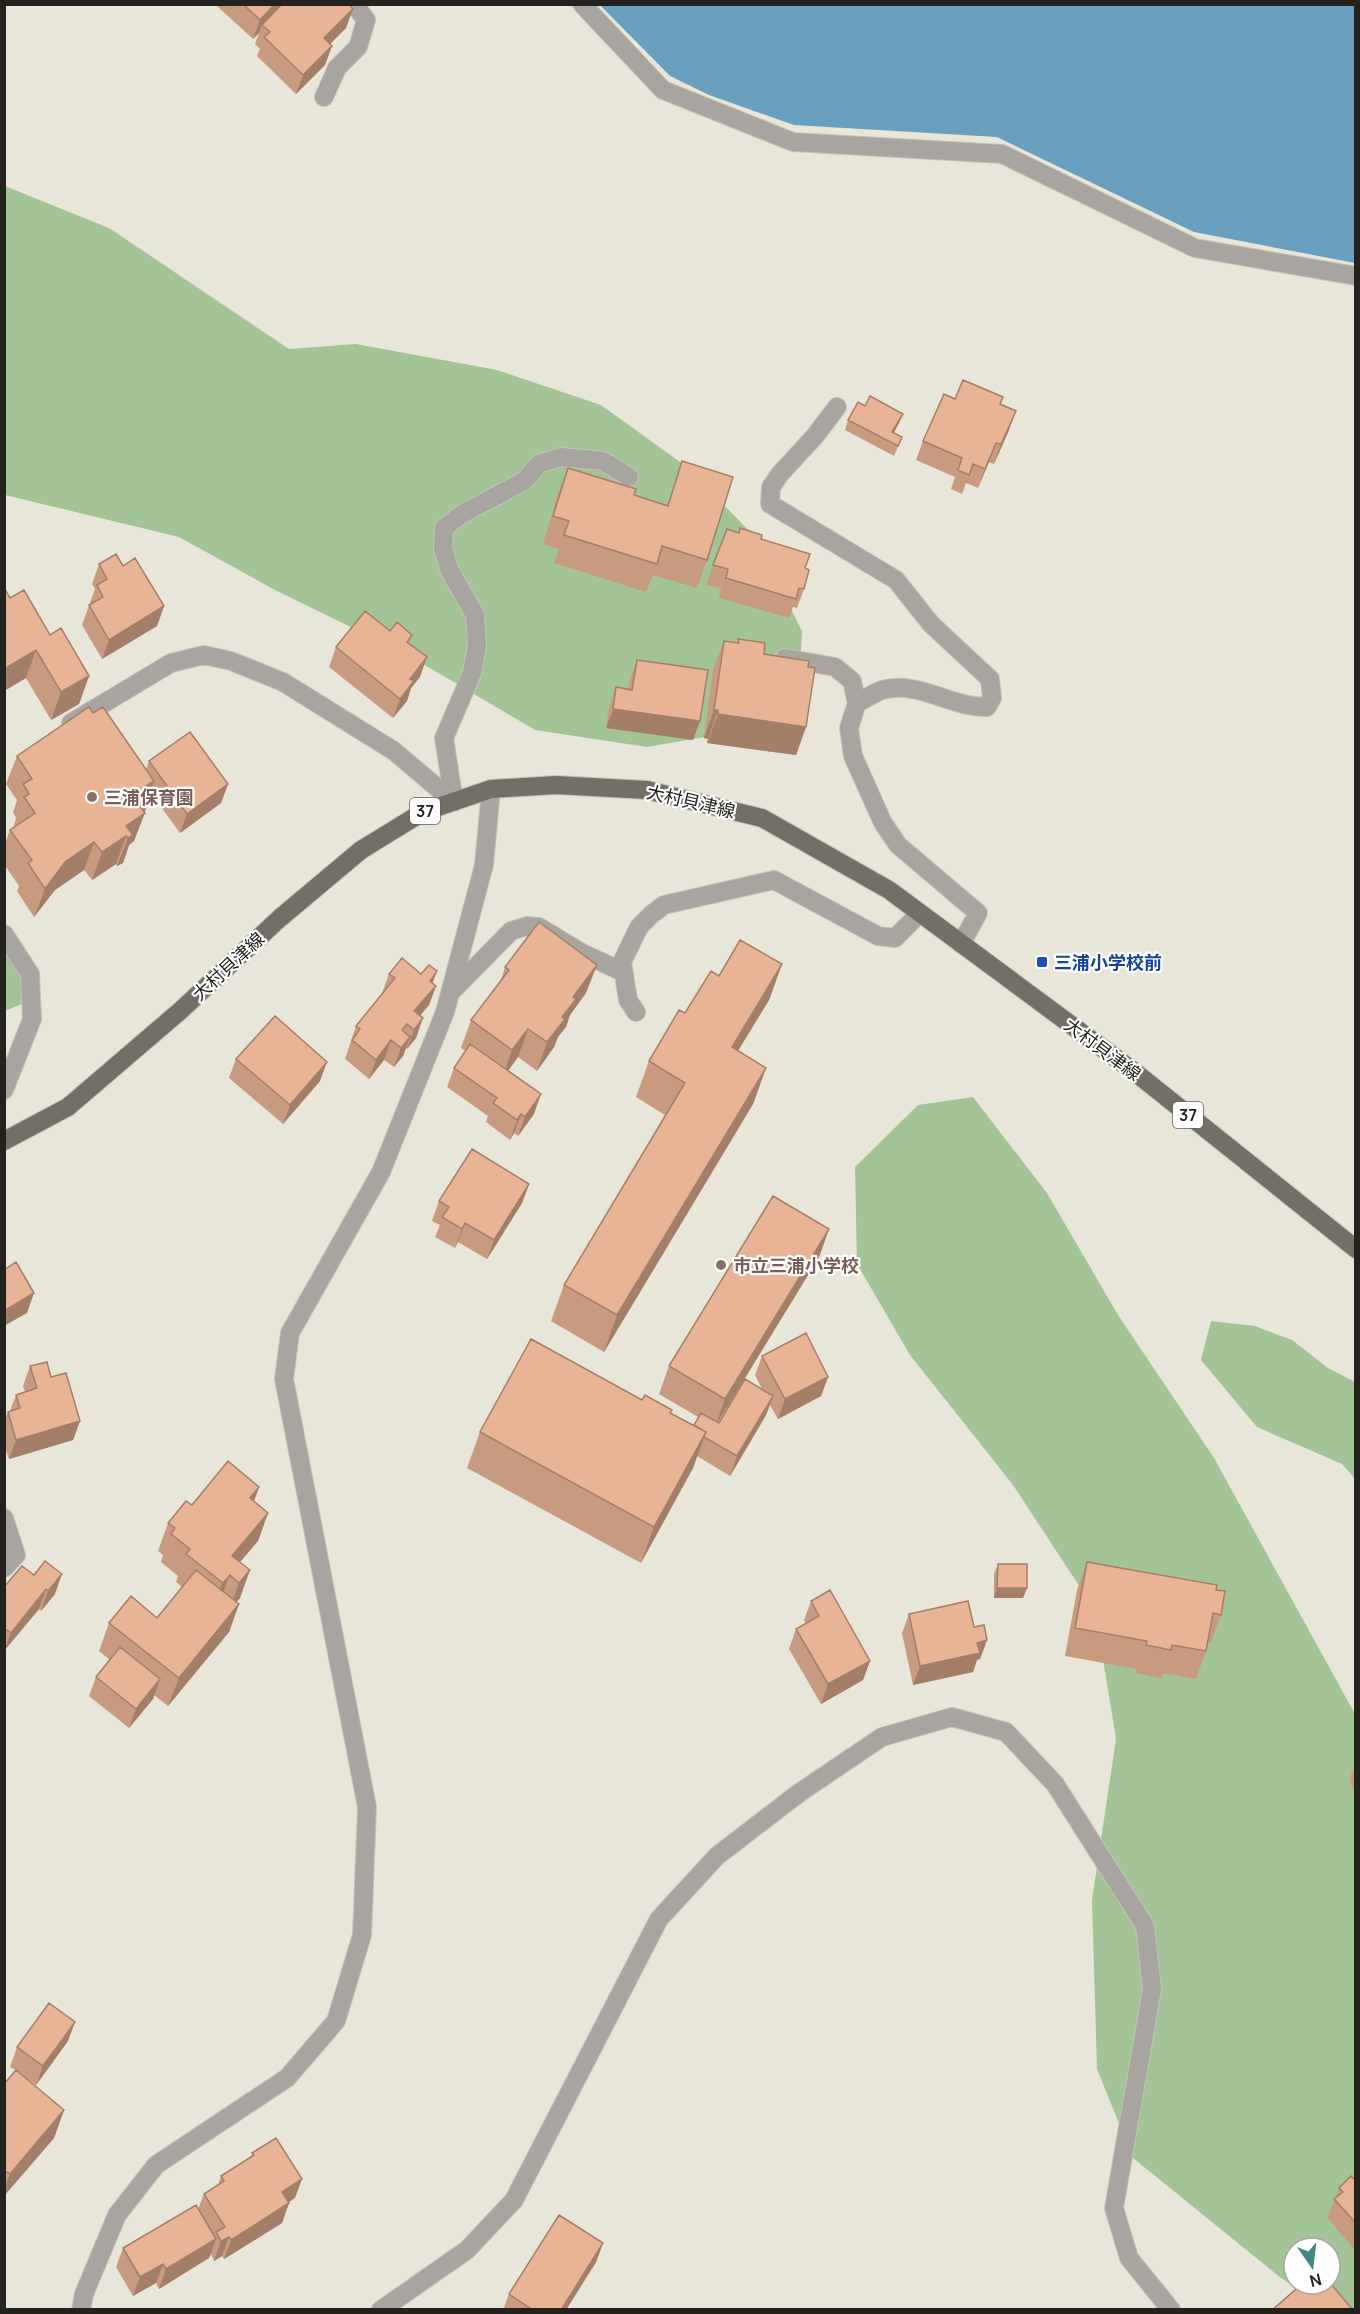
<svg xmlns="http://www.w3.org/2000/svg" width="1360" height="2314" viewBox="0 0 1360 2314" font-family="Manrope,'Noto Sans JP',sans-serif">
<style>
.green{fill:#a3c497;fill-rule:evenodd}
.water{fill:#69a0bf}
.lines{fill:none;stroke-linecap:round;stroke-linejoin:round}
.minor-casing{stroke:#c5c3b7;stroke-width:20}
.major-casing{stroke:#c5c3b7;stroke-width:20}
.minor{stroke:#a8a5a0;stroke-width:18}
.major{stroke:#746f66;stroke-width:18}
.wall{fill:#c89b81}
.shaded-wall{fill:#a37e69}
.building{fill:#e9b496;stroke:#a37e69;stroke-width:1.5}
.education-dot{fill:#8d6e63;stroke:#fff;stroke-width:2}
.transit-dot{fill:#1a4fb4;stroke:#fff;stroke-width:2}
.labels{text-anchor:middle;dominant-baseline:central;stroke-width:4.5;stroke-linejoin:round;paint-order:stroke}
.shield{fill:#fff;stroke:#656461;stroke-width:1.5}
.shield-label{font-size:16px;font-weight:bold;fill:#23221d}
.education-label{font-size:18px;font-weight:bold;fill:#785e54;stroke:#fff;text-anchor:start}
.street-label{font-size:18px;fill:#23221d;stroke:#fff}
.transit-label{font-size:18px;font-weight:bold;fill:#164399;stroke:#fff;text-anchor:start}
</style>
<rect width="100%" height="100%" fill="#e8e6d9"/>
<!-- green -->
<path class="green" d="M5 186 109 228 289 349 356 344 497 370 601 405 687 467 756 538 802 631 799 683 716 735 647 747 535 730 406 654 275 590 179 537 5 495Z
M4 951 20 974 24 1003 5 1011Z
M973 1097 1047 1193 1118 1315 1214 1458 1355 1714V2309H1329L1281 2278 1133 2158 1097 2069 1092 1900 1116 1739 1095 1610 1013 1485 910 1355 857 1264 855 1167 918 1105ZM1294 2248H1330V2284H1294Z
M1211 1321 1255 1326 1292 1340 1328 1368 1355 1382V1479L1342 1464 1257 1427 1201 1360Z"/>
<!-- water -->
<path class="water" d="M600 5H1355V263L1194 232 997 137 794 125 709 95 670 76Z"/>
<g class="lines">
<defs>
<path id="minor" d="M582 4 663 90 793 142 1002 154 1195 248 1356 276
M324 97 337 68 358 47 366 20 354 4
M837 407 815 436 780 474 771 487 770 504 896 580 931 624 990 679 992 698 987 707C952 708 918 680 882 690 874 693 865 699 857 703
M785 658 835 667 852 681 857 703 849 728 853 756 883 823 898 845 978 913 961 944
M71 723 171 663 204 655 231 661 283 682 394 751 454 802
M454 802 444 738 472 673 477 645 475 615 449 569 443 548 444 528 462 514 524 481 539 464 561 457 603 461 629 477
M4 934 30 974 32 1019 4 1090
M452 991 511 931 527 926 539 927 582 953 623 972
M636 1012 628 1000 622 962 639 927 652 914 664 905 774 880 878 936 895 938 920 913
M4 1518 16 1555 4 1568
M81 2310 84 2294 117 2215 156 2165 287 2078 336 2021 362 1935 367 1807 284 1379 290 1333 381 1172 445 1012 484 865 491 789
M381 2310 467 2250 514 2200 659 1919 717 1856 799 1793 882 1737 952 1717 1006 1732 1055 1784 1145 1926 1152 1989 1114 2208 1129 2258 1171 2310"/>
<path id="major" d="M4 1141 68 1107 180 1011 280 918 361 850 423 812 491 789 556 785 647 790 762 818 889 890 1136 1073 1356 1249"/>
</defs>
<!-- minor casing -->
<use href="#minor" class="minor-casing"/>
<!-- major casing -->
<use href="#major" class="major-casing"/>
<!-- minor -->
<use href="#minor" class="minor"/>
<!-- major -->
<use href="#major" class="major"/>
</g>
<!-- wall -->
<path class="wall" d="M219 4H282L346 28 330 44 332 46 325 65 296 94 257 56 260 49 255 44 259 33 253 39 218 7Z
M1003 397 1001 404 1009 430 994 464 989 462 978 488 966 483 962 494 951 489 955 477 916 460 923 441 955 399Z
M848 420 899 423 894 432 902 437 894 456 845 430Z
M682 461 707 560 697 588 653 575 646 592 554 563 559 549 543 544 557 496 568 468 634 495 667 505Z
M761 539 805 568 804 589 797 608 793 607 789 618 719 598 721 588 706 585 713 565Z
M99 564 123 566 164 606 157 626 102 659 82 625 95 589 92 584Z
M4 587 10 598 50 635 89 676 79 704 51 720 26 678 4 691Z
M390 631 412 635 409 644 420 677 411 688 407 701 393 718 329 667 336 647Z
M738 639 764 654 808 667 806 727 796 755 707 743 708 739 704 738 713 669 724 641 737 643Z
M637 660 693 740 606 728 609 707 616 687 628 689 630 679Z
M93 713 146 769 149 761 228 784 221 803 180 833 150 792 134 841 129 845 123 863 117 866 116 864 92 880 84 870 55 890 34 917 17 891 19 886 4 864V846L10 830 15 827 14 825 16 818 13 812 17 800 6 784 17 756Z
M782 964 769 1000 738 1051 766 1068 753 1104 604 1352 551 1321 564 1285 665 1115 636 1097 649 1061 685 1013 719 976Z
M505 967 586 993 570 1015 566 1027 558 1037 554 1047 537 1071 518 1057 508 1071 534 1114 518 1136 514 1133 510 1140 486 1122 488 1116 447 1087 454 1068 466 1051 461 1048 471 1020 501 980Z
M389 974 433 983 436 986 429 1005 420 1016 416 1038 407 1049 406 1048 403 1056 394 1067 384 1060 369 1079 345 1059 356 1026 383 994 382 993Z
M236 1059 320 1081 283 1124 229 1078Z
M529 1184 522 1203 487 1259 458 1242 455 1248 435 1237 440 1225 432 1221 439 1201Z
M829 1229 819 1257 718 1422 719 1423 762 1389 755 1375 762 1356 828 1377 821 1396 778 1419 770 1405 766 1415 730 1476 697 1456 693 1468 641 1563 467 1468 480 1432 642 1400 671 1413 694 1425 698 1417 659 1394 669 1366Z
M30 1366 51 1377 80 1421 73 1440 9 1459 4 1444V1420L8 1412 10 1411 16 1395 25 1392 23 1386Z
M259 1487 254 1501 268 1513 258 1541 240 1562V1598L236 1602 239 1604 229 1632 168 1706 154 1695 153 1699 129 1728 89 1696 96 1677 110 1660 99 1651 109 1623 157 1618 182 1587 176 1582 178 1576 161 1562 163 1555 158 1551 168 1523 192 1505Z
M1087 1562 1216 1590 1221 1615 1211 1643 1208 1642 1206 1651 1196 1679 1163 1673 1161 1678 1136 1673 1137 1669 1065 1656 1077 1590Z
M998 1564 1027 1588 1023 1598H994V1574Z
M22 1566 55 1594 41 1611 39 1609 4 1651V1587Z
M811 1601 870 1661 863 1680 821 1704 789 1649 796 1629 806 1624 804 1620Z
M909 1614 974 1627 987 1640 980 1659 977 1660 973 1672 913 1685 902 1633Z
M1356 1761V1803L1350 1778Z
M68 2041 36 2085 27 2079 64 2110 54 2138 4 2196V2084L16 2070 10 2067 17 2047Z
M252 2153 295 2198 288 2202 289 2203 282 2223 224 2259 222 2256 214 2261 211 2254 209 2258 159 2289 156 2283 133 2296 116 2267 123 2248 198 2209 204 2194 218 2185 221 2176 251 2158Z
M1356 2181V2251L1327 2218 1339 2188Z
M603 2243 596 2262 566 2310H503L509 2294Z"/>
<!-- shaded-wall -->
<path class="shaded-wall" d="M275 4H282L262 25 259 33 253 39 260 20Z
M353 9 346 28 317 57 324 38Z
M332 46 325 65 296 94 303 75Z
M1016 411 1009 430 994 464 1001 444Z
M903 414 899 423 889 441 892 432Z
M996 443 989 462 978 488 985 469Z
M164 606 157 626 102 659 109 640Z
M36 650 26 678 4 691V669Z
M427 657 420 677 411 688 407 701 393 718 400 699 410 679Z
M89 676 79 704 51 720 61 692Z
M613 709 700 721 693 740 606 728Z
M714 710H718L708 739 704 738Z
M718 714 806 727 796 755 707 743Z
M154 781 148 799 150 798 144 814 145 813 134 841 129 845 123 863 117 866 128 838 126 836 116 864 92 880 102 852 126 826 143 788Z
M228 784 221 803 180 833 187 814Z
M94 842 84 870 55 890 34 917 45 889 65 862Z
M782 964 769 1000 718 1083 732 1047Z
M597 965 586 993 570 1015 566 1027 558 1037 554 1047 537 1071 547 1042 573 997Z
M437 971 430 990V981Z
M436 986 429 1005 410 1027 414 1011Z
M423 1018 416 1038 407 1049 414 1030Z
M528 1029 518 1057 502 1079 512 1050Z
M410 1037 403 1056 394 1067 401 1048Z
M391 1040 384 1060 369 1079 376 1060Z
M327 1062 320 1081 283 1124 290 1105Z
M766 1068 753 1104 604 1352 617 1315Z
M541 1094 534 1114 518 1136 525 1117Z
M521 1114 514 1133 510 1140 517 1120Z
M529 1184 522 1203 487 1259 494 1240Z
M465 1223 458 1242 455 1248 462 1229Z
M829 1229 819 1257 715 1427 725 1399Z
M34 1293 27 1313 4 1326V1311Z
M828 1377 821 1396 778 1419 785 1399Z
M773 1396 766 1415 730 1476 737 1456Z
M80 1421 73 1440 9 1459 16 1440Z
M706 1432 693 1468 641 1563 654 1527Z
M259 1487 249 1515 250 1498Z
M268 1513 258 1541 229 1575 220 1603 212 1611 232 1556Z
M250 1570 240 1598 229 1611 239 1583Z
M62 1574 55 1594 41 1611 48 1591Z
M997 1588H1027L1023 1598H994Z
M46 1589 39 1609 4 1651 11 1633Z
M239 1604 229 1632 168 1706 179 1678Z
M987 1640 980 1659 977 1660 973 1672 913 1685 920 1666 977 1643Z
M870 1661 863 1680 821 1704 828 1684Z
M160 1679 153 1699 129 1728 136 1709Z
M75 2022 68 2041 36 2085 43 2066Z
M64 2110 54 2138 4 2196V2189L10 2174Z
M302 2179 295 2198 275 2211 282 2192Z
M289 2203 282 2223 224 2259 231 2240Z
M229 2237 222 2256 214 2261 221 2241Z
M216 2239 209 2258 159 2289 166 2269Z
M603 2243 596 2262 566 2310H561Z
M163 2264 156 2283 133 2296 140 2277Z"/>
<!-- building -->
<path class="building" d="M243 4H275L260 20Z
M282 4H349L353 9 324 38 332 46 303 75 264 37 270 32 262 25Z
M963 380 1003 397 1000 404 1016 411 1001 444 996 443 985 469 973 464 969 475 958 470 962 458 923 441 944 394 955 399Z
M870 396 903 414 892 432 902 437 898 446 848 420 858 402 865 406Z
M682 461 733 477 707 560 662 546 657 564 564 535 569 521 553 516 568 468 636 489 634 495 668 506Z
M740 528 762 535 761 539 810 554 805 568 809 570 804 589 799 588 796 599 726 578 728 569 713 565 727 529 739 533Z
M116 554 123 566 135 558 164 606 109 640 89 605 103 597 97 585 107 579 99 564Z
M4 587 10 598 24 590 50 635 61 628 89 676 61 692 36 650 4 669Z
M365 611 390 631 397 622 412 635 407 642 427 657 410 679 414 681 400 699 336 647Z
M738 639 765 643 764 654 809 661 808 667 815 668 806 727 718 714V710H714L724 641 739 643Z
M637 660 708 670 700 721 613 709 616 687 632 690Z
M89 707 93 713 103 707 154 781 143 788 150 798 139 805 145 813 126 826 133 835 128 838 126 836 102 852 94 842 65 862 45 889 28 863 32 860 10 830 35 813 24 797 29 794 23 784 32 779 17 756Z
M190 732 228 784 187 814 149 761Z
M539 922 597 965 573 997 576 999 562 1017 565 1019 547 1042 528 1029 512 1050 471 1020 509 970 505 967Z
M740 940 782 964 732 1047 766 1068 617 1315 564 1285 685 1083 649 1061 679 1010 685 1013 711 971 719 976Z
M402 958 421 974 429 965 437 971 430 981 436 986 414 1011 423 1018 414 1030 407 1024 402 1030 410 1037 401 1048 391 1040 376 1060 352 1040 360 1029 356 1026 395 978 389 974Z
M275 1016 327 1062 290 1105 236 1059Z
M470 1044 541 1094 525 1117 521 1114 517 1120 493 1103 497 1098 454 1068Z
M472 1149 529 1184 494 1240 465 1223 462 1229 442 1217 449 1207 439 1201Z
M773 1196 829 1229 725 1399 669 1366Z
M16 1262 34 1293 4 1311V1270Z
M806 1333 828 1377 785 1399 762 1356Z
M531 1339 642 1400 645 1395 672 1410 670 1413 706 1432 654 1527 480 1432Z
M47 1362 51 1377 66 1373 80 1421 16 1440 8 1412 20 1408 16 1395 37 1388 30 1366Z
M745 1379 773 1396 737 1456 704 1437 706 1432 694 1425 701 1413 719 1423Z
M228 1461 259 1487 250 1498 268 1513 232 1556 250 1570 239 1583 230 1575 223 1583 186 1554 190 1549 171 1534 175 1528 168 1523 186 1501 192 1505Z
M45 1561 62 1574 48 1591 46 1589 11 1633 4 1628V1587L22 1566 34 1575Z
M1087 1562 1217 1585 1216 1590 1225 1591 1221 1615 1213 1613 1206 1651 1172 1645 1171 1650 1146 1645 1147 1641 1075 1628Z
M998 1564H1027V1588H997Z
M196 1570 239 1604 179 1678 109 1623 131 1596 157 1618Z
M830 1590 870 1661 828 1684 796 1629 819 1616 811 1601Z
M968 1601 974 1627 984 1625 987 1640 977 1643 980 1653 920 1666 909 1614Z
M120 1647 160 1679 136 1709 96 1677Z
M49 2003 75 2022 43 2066 17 2047Z
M16 2070 64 2110 10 2174 7 2172 4 2175V2084Z
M276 2138 302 2179 282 2192 289 2203 231 2240 229 2237 221 2241 216 2232 225 2227 204 2194 224 2181 221 2176 254 2155 252 2153Z
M1351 2176 1356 2181V2223L1334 2199 1343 2192 1339 2188Z
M196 2205 216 2239 166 2269 163 2264 140 2277 123 2248Z
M559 2215 603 2243 561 2310H533L509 2294Z
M1330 2283 1353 2310H1272L1302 2284Z"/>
<!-- markers -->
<g class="education-dot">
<circle cx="92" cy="797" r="6"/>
<circle cx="721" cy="1265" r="6"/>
</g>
<rect class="transit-dot" x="1036" y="956" width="12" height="12" rx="3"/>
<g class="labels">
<!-- shield labels -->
<g class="shield">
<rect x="410" y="798" width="30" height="26" rx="4.5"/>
<rect x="1173" y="1102" width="30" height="26" rx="4.5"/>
</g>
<g class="shield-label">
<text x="425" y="811">37</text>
<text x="1188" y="1115">37</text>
</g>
<!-- education labels -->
<g class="education-label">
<text x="104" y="797">三浦保育園</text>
<text x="733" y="1265">市立三浦小学校</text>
</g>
<!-- street labels -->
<g class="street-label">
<text transform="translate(691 801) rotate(13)">大村貝津線</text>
<text transform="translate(228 966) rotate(-43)">大村貝津線</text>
<text transform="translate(1103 1049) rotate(37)">大村貝津線</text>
</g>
<!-- transit labels -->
<g class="transit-label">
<text x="1054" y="962">三浦小学校前</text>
</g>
</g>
<!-- border -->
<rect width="1360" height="2314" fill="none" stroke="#23221d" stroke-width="12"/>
<!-- north arrow -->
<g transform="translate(1312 2266) rotate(166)"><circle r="28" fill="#ffffff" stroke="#a7a7a5" stroke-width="1.5"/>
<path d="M0-4.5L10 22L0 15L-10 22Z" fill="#418882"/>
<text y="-9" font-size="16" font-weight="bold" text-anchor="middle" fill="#23221d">N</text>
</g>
</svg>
